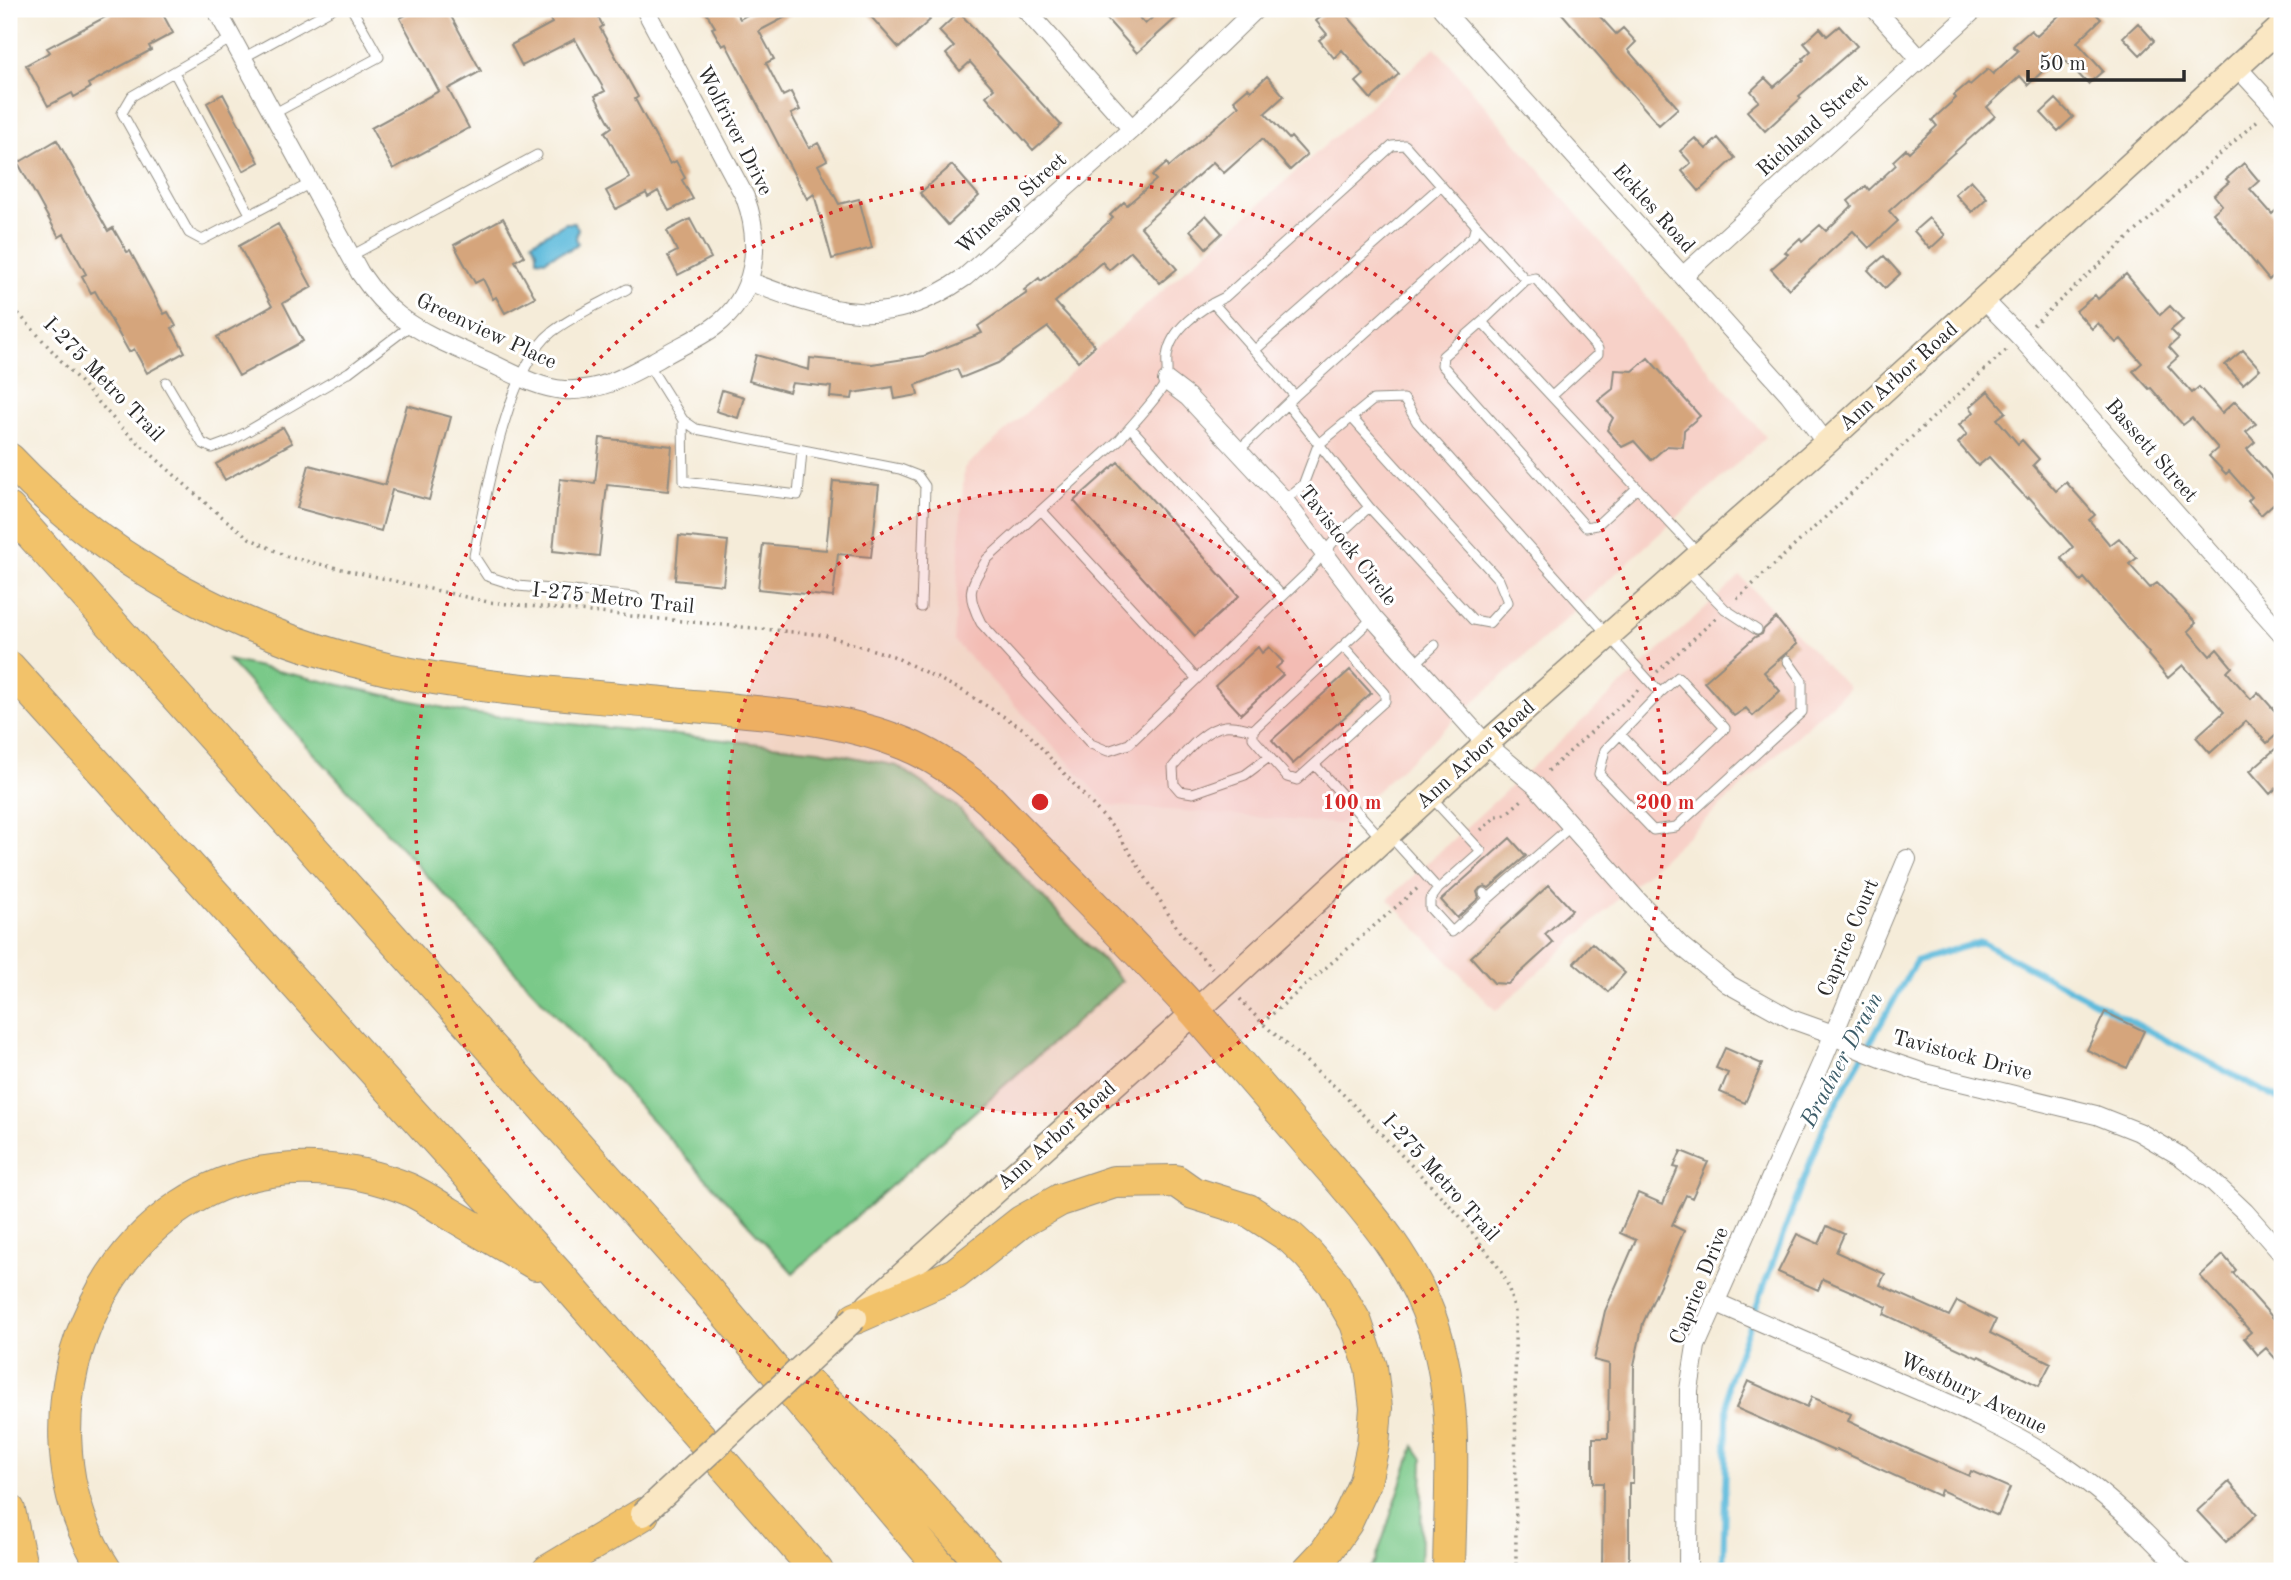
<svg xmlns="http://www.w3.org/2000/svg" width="2291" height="1580" viewBox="0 0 2291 1580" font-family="'Old Standard TT',serif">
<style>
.built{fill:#f7d1c8}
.green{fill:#7ac989;stroke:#527a5a;stroke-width:2}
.water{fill:#5ebbdc;stroke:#447384;stroke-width:2}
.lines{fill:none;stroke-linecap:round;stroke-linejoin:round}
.stream{stroke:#5ebbdc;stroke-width:6}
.building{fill:#d5a57b}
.lane-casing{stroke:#908c82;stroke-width:11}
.street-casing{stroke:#908c82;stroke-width:20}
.secondary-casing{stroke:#908c82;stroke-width:27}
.highway-casing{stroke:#908c82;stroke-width:34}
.path{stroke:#908c82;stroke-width:3.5;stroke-dasharray:2 5;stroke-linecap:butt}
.lane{stroke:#fff;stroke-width:9}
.street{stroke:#fff;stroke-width:18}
.secondary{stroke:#fae7c3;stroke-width:24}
.highway{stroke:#f2c26a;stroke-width:32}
.secondary-bridge-casing{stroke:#908c82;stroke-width:27;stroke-linecap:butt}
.secondary-bridge{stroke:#fae7c3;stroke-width:24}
.ring{fill:none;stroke:#d62828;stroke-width:3.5;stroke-dasharray:3.5 7}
.labels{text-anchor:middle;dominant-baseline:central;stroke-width:6;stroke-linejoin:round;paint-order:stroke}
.street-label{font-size:21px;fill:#2b2b2b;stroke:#fff}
.water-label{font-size:23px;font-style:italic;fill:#3d5d69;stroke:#fff}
.centre{fill:#d62828;stroke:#fff;stroke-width:3.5}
.ring-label{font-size:21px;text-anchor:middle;font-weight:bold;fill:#d62828;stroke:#fff;stroke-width:6;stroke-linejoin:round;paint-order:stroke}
</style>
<rect width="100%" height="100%" fill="#fff"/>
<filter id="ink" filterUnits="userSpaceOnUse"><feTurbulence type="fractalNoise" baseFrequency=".0143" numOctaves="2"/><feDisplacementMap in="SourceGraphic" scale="14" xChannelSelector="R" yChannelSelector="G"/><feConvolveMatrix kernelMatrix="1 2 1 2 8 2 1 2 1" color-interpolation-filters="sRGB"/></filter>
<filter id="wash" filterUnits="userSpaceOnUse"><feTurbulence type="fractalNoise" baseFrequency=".00686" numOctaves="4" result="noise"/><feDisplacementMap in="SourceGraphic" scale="28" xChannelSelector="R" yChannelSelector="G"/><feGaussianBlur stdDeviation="1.57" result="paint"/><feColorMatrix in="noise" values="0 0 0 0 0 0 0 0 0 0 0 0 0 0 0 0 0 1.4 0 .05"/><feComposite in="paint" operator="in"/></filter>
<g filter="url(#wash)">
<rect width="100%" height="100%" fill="#f5ecd9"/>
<!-- built -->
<path class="built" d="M1435 47 1766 437 1340 824 1109 805 954 641 964 468Z
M1740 576 1849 688 1496 1011 1388 899Z"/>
<!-- green -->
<path class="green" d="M228 660 467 713 819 750 897 766 956 806 1122 981 793 1273Z
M1414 1446 1423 1459 1420 1571H1367L1375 1562Z"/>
<!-- water -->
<path class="water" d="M566 223H574L578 228 576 238 578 243C569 254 556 250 546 260L537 259V251L532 242Z"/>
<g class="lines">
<!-- stream -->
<path class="stream" d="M1723 1571 1728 1383 1824 1125 1916 961 1981 942 2282 1101"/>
</g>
<g id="blocks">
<!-- building -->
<path class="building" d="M109 9H160L173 33 149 46 151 50 88 84 90 88 74 97 72 93 48 106 26 65 50 52 47 48 111 14Z
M417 9H447L481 71 448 89 469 128 393 169 371 128 439 91 400 18Z
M545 9H594L603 26 600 28 638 97 635 99 670 164 676 161 685 178 682 180 693 199 669 211 658 191 648 197 646 193 616 209 606 191 630 178 605 132 612 127 595 96 605 91 575 39 522 66 511 45 552 23Z
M704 9H734L740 19 758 9H801L759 31 774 59 766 63 783 96 791 92 800 110 791 114 809 148 818 143 827 160 818 165 839 204 859 199 872 248 832 259 814 194 807 199 726 44 722 46 712 28 715 27Z
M864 9H920L930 20 899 48Z
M1098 9H1131L1145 24 1162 9H1186L1137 53Z
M1331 9H1341L1399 74 1371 99 1356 82 1364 75 1342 50 1334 58 1319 40 1327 34 1316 21Z
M1558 9H1593L1616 34 1623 28 1636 42 1628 50 1678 108 1659 125Z
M2066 9H2091L2101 19 2077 42 2103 71 2088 84 2060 55 2028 85 2020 76 1987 107 1995 116 1889 211 1898 221 1869 248 1853 231 1789 289 1771 269 1788 254 1785 252 1800 238 1802 241 1820 225 1826 231 1852 206 1848 201 1866 186 1869 190 1896 165 1893 161 1906 149 1909 152 1937 126 1932 120 1956 98 1954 95 1968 83 1970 85 1988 69 1993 74 2018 51 2013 46 2031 30 2037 36Z
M959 12 1061 125 1033 150 986 96 994 89 970 62 960 71 946 54 954 47 939 31Z
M2138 23 2154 41 2140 55 2123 37Z
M1839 26 1857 46 1799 96 1801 98 1765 131 1747 111 1759 101 1751 91 1765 78 1774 87 1804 60 1803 58 1811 51 1804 43 1820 28 1827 36Z
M1267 76 1284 96 1265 113 1289 139 1291 137 1307 155 1290 170 1262 139 1224 173 1213 162 1141 227 1177 269 1160 283 1131 251 1109 270 1102 262 1055 302 1095 346 1078 361 1048 327 998 363 961 378 957 369 916 385 918 395 895 399 893 387 853 393 852 399 830 397 831 387 792 383 789 392 749 381 756 355 809 370 810 358 872 364 924 356 982 333 978 326 1027 293 1024 290 1039 278 1041 281 1058 267 1113 218 1110 215 1124 202 1127 205 1156 180 1152 176 1167 163 1169 167 1239 106 1234 100 1248 88 1251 91Z
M223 94 259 162 243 171 207 103Z
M2056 99 2073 117 2058 131 2041 113Z
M1695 138 1706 149 1718 138 1735 158 1699 191 1682 171 1691 163 1680 151Z
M57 140 108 231 113 228 127 252 130 251 164 314 168 312 176 326 172 328 185 352 147 373 134 349 129 352 95 291 91 293 82 276 86 274 64 234 59 237 18 163Z
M2244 163 2259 181 2250 189 2272 214 2282 205V268L2269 280 2213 213 2222 205 2214 195 2229 182 2226 179Z
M952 165 979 196 948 225 920 193Z
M1971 180 1987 198 1972 212 1955 194Z
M1206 215 1222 233 1206 248 1190 230Z
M503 218 524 256 515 261 535 297 505 313 496 297 493 299 483 279 475 283 454 245Z
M1929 218 1945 235 1930 249 1914 231Z
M690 219 711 258 678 275 668 256 677 251 667 231Z
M278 224 312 287 283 303 303 341 239 376 217 337 272 306 239 246Z
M1884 256 1900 274 1885 288 1868 270Z
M2126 274 2160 315 2170 306 2183 320 2171 330 2179 338 2169 347 2178 357 2168 366 2192 393 2199 387 2222 413 2235 401 2256 424 2246 432 2255 442 2247 449 2282 489V514L2273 504 2261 515 2248 501 2252 497 2229 471 2226 474 2209 456 2218 448 2192 418 2183 425 2151 388 2149 389 2133 371 2142 363 2121 339 2116 343 2098 323 2092 329 2076 311 2095 295 2098 299Z
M2243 350 2260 369 2243 384 2225 365Z
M1648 358 1700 416 1684 430 1683 447 1667 446 1651 460 1634 441 1622 447 1607 430 1613 418 1598 401 1613 389 1615 370 1633 371Z
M722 390 744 397 738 418 716 411Z
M1988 391 2006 412 1997 419 2018 444 2022 440 2039 459 2033 465 2056 491 2066 482 2095 515 2089 520 2110 545 2119 538 2137 558 2129 564 2150 588 2157 583 2196 623 2188 631 2210 656 2217 649 2232 667 2227 672 2251 699 2258 692 2282 719V730L2267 743 2246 721 2210 753 2196 737 2224 712 2183 665 2168 678 2148 655 2149 653 2084 578 2081 581 2061 558 2073 547 2029 497 2027 499 1989 457 1978 466 1958 443 1967 434 1959 425 1974 412 1970 407Z
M407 405 451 417 429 500 392 490 381 531 297 508 309 465 385 485Z
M283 427 292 443 225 480 216 464Z
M600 438 672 446 668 491 607 485 599 556 553 551 560 479 595 483Z
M1118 462 1239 596 1195 636 1074 501Z
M833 481 879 485 871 557 838 554 833 597 758 589 763 544 826 550Z
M679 536 728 541 723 585 675 580Z
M1776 618 1797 644 1764 672 1780 691 1753 716 1746 708 1734 716 1704 682 1755 637 1762 634 1764 629Z
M1258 647 1262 653 1269 647 1283 662 1276 668 1283 675 1241 714 1215 686Z
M1350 670 1371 693 1293 764 1272 740Z
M2282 743V783L2270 794 2250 771Z
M1510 838 1526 856 1489 888 1485 886 1480 888 1477 892 1479 898 1457 918 1441 900Z
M1549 885 1572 910 1545 934 1553 943 1508 984 1494 983 1471 957Z
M1592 943 1625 973 1608 992 1574 963Z
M2105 1012 2144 1031 2127 1068 2087 1050Z
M1725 1048 1762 1064 1745 1103 1720 1092 1728 1073 1716 1068Z
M1681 1151 1708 1162 1692 1198 1686 1195 1672 1225 1684 1231 1643 1323 1634 1365 1633 1483H1629V1571H1602L1603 1483H1593V1438H1608L1609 1364 1594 1360 1605 1311 1636 1240 1620 1233 1638 1193 1663 1204 1678 1168 1674 1167Z
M1827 1226 1844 1234 1836 1252 1885 1274 1880 1285 1949 1316 1957 1301 1996 1320 1990 1333 2051 1363 2039 1386 1979 1356 1978 1358 1884 1314 1887 1307 1823 1279 1818 1290 1778 1272 1797 1234 1819 1244Z
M2223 1255 2236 1270 2233 1273 2282 1328V1366L2266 1348 2258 1355 2244 1338 2251 1332 2200 1276Z
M1748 1381 1807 1407 1812 1397 1851 1414 1848 1421 1899 1445 1969 1476 1971 1471 2010 1488 1998 1516 1941 1490 1939 1496 1836 1449 1834 1451 1736 1408Z
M2229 1482 2257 1514 2226 1542 2197 1511Z"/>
</g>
</g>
<g filter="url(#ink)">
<use href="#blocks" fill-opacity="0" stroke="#908c82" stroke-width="2"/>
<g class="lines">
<defs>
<path id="lane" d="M232 38 132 96 122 113 189 233 202 240 311 183
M243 58 332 9
M174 72 250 214
M273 114 379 57 352 9
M1476 225 1526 280
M351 256 537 155
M627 289C602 303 574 315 552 332 507 367 485 500 474 556L487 576 518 586 635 597
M1213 303 1295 396
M1482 322 1443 356 1442 365 1586 527 1597 525 1637 488
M1255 350 1441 186
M648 364 683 420 696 429 900 469 918 476 925 486 921 607
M166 382 202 443 212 448 231 441 349 372 411 325
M1552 396 1598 354V349L1535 278 1526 280 1482 322 1698 553
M1287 404 1369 507
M683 420 684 481 798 495 802 451
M1130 427 1282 596
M1239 450 1295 396 1473 236 1476 225 1405 145 1392 146 1225 297C1201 308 1170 329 1167 357 1166 366 1169 376 1165 384 1153 403 1135 421 1120 439L987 559C970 587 965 592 981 623L1091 744 1108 751 1129 744 1307 573 1340 534 1369 507 1473 620 1489 623 1508 602 1499 580 1351 417
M1284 500 1303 485 1318 445 1373 400 1404 399 1417 422 1660 693 1605 750 1599 774 1653 830 1676 827 1802 712V681L1787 660
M1042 511 1196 678
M1687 570 1725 609 1757 630
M1343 646 1385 693V701L1297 780 1287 777 1253 738V730L1373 618
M1415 664 1435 645
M1253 730C1244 728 1234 725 1225 726 1205 728 1186 752 1173 767L1174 784 1180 791 1193 793 1245 775 1269 757
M1620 734 1667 783 1725 728 1678 677 1660 693
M1315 765 1382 839
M1390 836 1438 889 1481 851 1430 796
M1438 889 1430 900V908L1452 932 1489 898
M1484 893 1489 898 1570 827"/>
<path id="street" d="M216 9 360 273C371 289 383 304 399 316 424 335 455 347 484 360 509 371 536 388 564 390 600 392 627 376 658 359 676 348 697 339 714 327 757 296 762 243 745 197L645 9
M1025 9 1132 129
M1442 9 1789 394 1826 443
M1875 9 1920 59
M2237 67 2282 116
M1683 276 1975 9
M748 281C832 313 885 333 965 277L1132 129 1256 9
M1983 299 2020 337 2282 634
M1167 381 1188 397 1284 500 1373 618 1486 744 1535 785 1637 900 1680 945 1728 984 1791 1019 1833 1034 1856 1048 1886 1060 1924 1073 2096 1115 2139 1132 2180 1156 2210 1179 2245 1212 2282 1254
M1715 1302C1777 1329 1839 1356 1901 1383 1960 1408 2019 1433 2072 1471 2113 1500 2148 1534 2182 1571
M1688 1571 1689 1390 1696 1346 1822 1062 1907 859"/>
<path id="secondary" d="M869 1305 1226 984 1486 744 1826 443 2282 26"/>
<path id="highway" d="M9 459C110 566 244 636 387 669 477 689 572 694 663 703 743 712 830 713 905 744 937 757 964 777 990 800 1058 871 1130 940 1196 1013 1230 1052 1263 1091 1297 1130 1349 1191 1410 1250 1434 1329 1459 1407 1450 1491 1449 1571
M9 509 704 1287 944 1571
M9 667 563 1280 817 1571
M855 1318 955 1274 1021 1222 1060 1200 1114 1182 1176 1181 1193 1193 1248 1210 1290 1237 1308 1254 1333 1283 1356 1323 1371 1367 1376 1408 1373 1445 1365 1482 1346 1523 1325 1553 1308 1571
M810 1386 886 1457 989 1571
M9 1510 22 1571
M106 1571C0 1410 111 1160 315 1169 346 1170 379 1177 408 1189 422 1195 436 1205 449 1213 478 1230 507 1247 536 1264
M548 1571 643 1514"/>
</defs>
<!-- lane casing -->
<use href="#lane" class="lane-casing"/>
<!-- street casing -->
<use href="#street" class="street-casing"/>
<!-- secondary casing -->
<use href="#secondary" class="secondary-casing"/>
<!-- highway casing -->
<use href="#highway" class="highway-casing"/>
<!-- path -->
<path class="path" d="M9 303 120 426 211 508 249 538 288 557 488 602 824 635 893 656 963 691 1025 730 1117 832 1181 934 1212 968
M2033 325 2260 118
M1737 599 2006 350
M1657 672 1716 618
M1548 771 1639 689
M1481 830 1497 816 1506 814 1522 800
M1240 999 1262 1023 1340 1091 1458 1214 1497 1265 1507 1282 1515 1312 1516 1571
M1262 1023 1419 887"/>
<!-- lane -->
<use href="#lane" class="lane"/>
<!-- street -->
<use href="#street" class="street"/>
<!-- secondary -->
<use href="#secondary" class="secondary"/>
<!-- highway -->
<use href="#highway" class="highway"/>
<defs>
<path id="secondary-bridge" d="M643 1514 855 1318"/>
</defs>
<!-- secondary-bridge casing -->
<use href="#secondary-bridge" class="secondary-bridge-casing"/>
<!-- secondary-bridge -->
<use href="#secondary-bridge" class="secondary-bridge"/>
</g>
</g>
<!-- distance rings -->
<circle cx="1040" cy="802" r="312" fill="#d62828" fill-opacity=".12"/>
<g class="ring">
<circle cx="1040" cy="802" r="312"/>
<circle cx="1040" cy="802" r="625"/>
</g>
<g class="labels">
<!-- street labels -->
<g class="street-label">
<text transform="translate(1813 126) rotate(-42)">Richland Street</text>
<text transform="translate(734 131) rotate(63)">Wolfriver Drive</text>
<text transform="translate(1012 204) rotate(-42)">Winesap Street</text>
<text transform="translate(1653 209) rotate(48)">Eckles Road</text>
<text transform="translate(486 332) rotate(25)">Greenview Place</text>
<text transform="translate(1899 377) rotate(-42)">Ann Arbor Road</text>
<text transform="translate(103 380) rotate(46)">I-275 Metro Trail</text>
<text transform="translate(2151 451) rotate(49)">Bassett Street</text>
<text transform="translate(1347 546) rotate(52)">Tavistock Circle</text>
<text transform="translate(613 599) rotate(6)">I-275 Metro Trail</text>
<text transform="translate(1476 755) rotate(-42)">Ann Arbor Road</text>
<text transform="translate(1849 938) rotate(-67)">Caprice Court</text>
<text transform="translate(1962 1056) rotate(15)">Tavistock Drive</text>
<text transform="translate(1057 1136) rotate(-42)">Ann Arbor Road</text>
<text transform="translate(1440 1178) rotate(48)">I-275 Metro Trail</text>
<text transform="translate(1700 1286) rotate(-68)">Caprice Drive</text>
<text transform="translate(1973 1394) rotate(26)">Westbury Avenue</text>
</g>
<!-- water labels -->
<g class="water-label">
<text transform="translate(1842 1060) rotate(-62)">Bradner Drain</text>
</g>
</g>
<circle cx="1040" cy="802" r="10" class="centre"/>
<g class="ring-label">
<text x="1352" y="809">100 m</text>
<text x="1665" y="809">200 m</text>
</g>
<!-- margin -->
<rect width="2291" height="1580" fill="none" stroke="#fff" stroke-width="35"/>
<!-- scale -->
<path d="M2028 70v10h156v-10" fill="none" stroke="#2b2b2b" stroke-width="3.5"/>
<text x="2039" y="70" font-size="21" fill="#2b2b2b" stroke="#ffffff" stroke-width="5" paint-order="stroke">50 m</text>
</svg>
